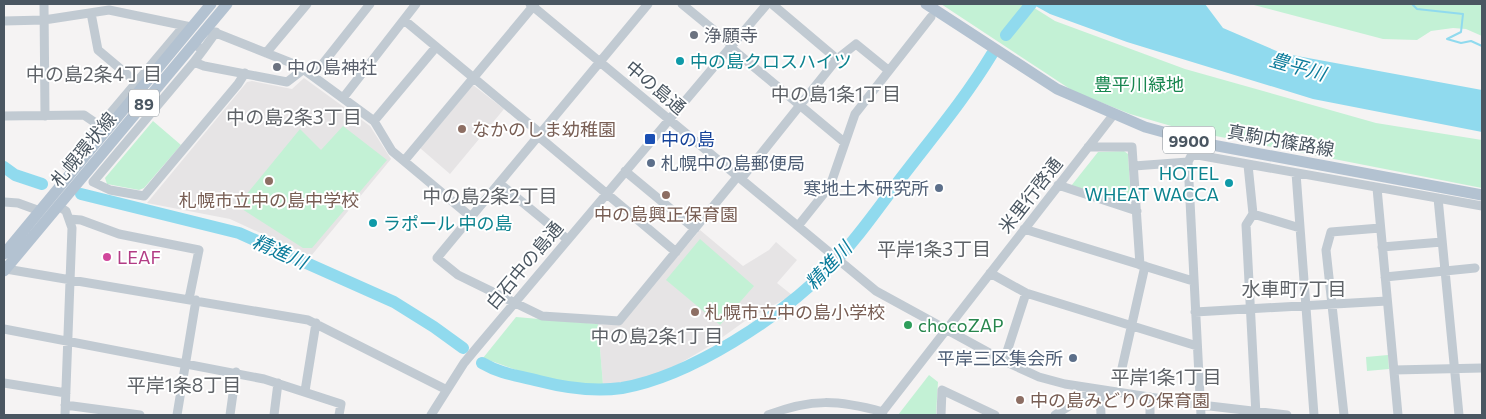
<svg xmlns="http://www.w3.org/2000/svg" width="1486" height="419" viewBox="0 0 1486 419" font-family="Commissioner,'Noto Sans JP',sans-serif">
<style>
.education{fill:#e6e4e5}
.green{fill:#c3f1d5}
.water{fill:#90daee}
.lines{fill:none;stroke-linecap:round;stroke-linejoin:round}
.stream{stroke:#90daee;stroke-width:2}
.river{stroke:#90daee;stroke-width:12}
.minor{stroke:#c1cad2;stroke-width:9}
.major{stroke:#b3c2d1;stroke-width:11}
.worship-dot{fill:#6b7280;stroke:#fff;stroke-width:2}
.culture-dot{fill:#0f9aa8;stroke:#fff;stroke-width:2}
.education-dot{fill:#8d6e63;stroke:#fff;stroke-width:2}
.transit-dot{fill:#1a4fb4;stroke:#fff;stroke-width:2}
.service-dot{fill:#5c6f8a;stroke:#fff;stroke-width:2}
.hotel-dot{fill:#d1479c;stroke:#fff;stroke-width:2}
.leisure-dot{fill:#2e9e5b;stroke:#fff;stroke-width:2}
.labels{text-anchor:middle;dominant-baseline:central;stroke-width:4;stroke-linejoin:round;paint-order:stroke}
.shield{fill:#fff;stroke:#808990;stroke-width:1}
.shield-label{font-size:16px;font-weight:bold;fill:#4a5661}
.worship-label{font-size:18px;fill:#5b616d;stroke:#fff;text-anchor:start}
.culture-label{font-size:18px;fill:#0d838f;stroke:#fff;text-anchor:start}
.park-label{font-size:18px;fill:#17864f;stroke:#fff}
.street-label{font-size:18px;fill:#4a5661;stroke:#fff}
.education-label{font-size:18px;fill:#785e54;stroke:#fff;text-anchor:start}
.transit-label{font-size:18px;fill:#164399;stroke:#fff;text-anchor:start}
.service-label{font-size:18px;fill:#4e5e75;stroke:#fff;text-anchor:end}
.hotel-label{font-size:18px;fill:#b23c85;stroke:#fff;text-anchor:start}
.leisure-label{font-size:18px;fill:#27864d;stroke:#fff;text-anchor:start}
.water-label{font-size:19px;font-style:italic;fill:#0c7c9b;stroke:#fff}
.neighbourhood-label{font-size:19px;fill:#5f6368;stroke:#fff}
</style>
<rect width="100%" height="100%" fill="#f5f3f3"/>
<!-- education -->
<path class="education" d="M304 78 370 126 391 159 311 256 230 219 147 203 247 82 252 81 292 89Z
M473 85 504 109 450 174 420 148Z
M700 230 743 266 769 250 776 242 797 260 777 283 792 295 745 321 713 344 672 368 635 382 603 385 598 324 619 325Z"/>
<!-- green -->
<path class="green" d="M941 4H1028L1055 21 1185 69 1376 123 1482 140V188L1185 130 1130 114 1073 91Z
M1250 4H1482V36L1466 29 1453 28 1431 31 1417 40 1383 39Z
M153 121 181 145 144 188 139 190 107 184 105 178Z
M343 126 387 160 312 248H303L242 209 241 201 300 129 321 150Z
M1124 151 1128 154 1131 201 1129 203 1071 186 1098 152Z
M700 239 754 286 720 325 666 280Z
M516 317 598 324 603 385H566L538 378 483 358Z
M1388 355 1389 369 1367 371 1366 357Z
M929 375 938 382 936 415H898Z"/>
<!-- water -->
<path class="water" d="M1032 4H1205L1223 28 1281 53 1482 90V132L1313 99 1127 42 1050 14Z"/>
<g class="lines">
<!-- stream -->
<path class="stream" d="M1412 4 1417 9 1463 14 1461 32 1447 39 1461 43 1471 41 1482 46"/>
<!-- river -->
<path class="river" d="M1006 35 1031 4
M4 167 15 175 42 184
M81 194 239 233 394 302 434 327 463 348
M482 363C503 375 517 375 539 381 566 388 594 392 622 388 691 376 780 317 829 268 857 240 880 205 905 173 935 134 966 97 992 54"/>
<!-- minor -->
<path class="minor" d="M44 4 45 116
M530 4 876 291 1004 361 1039 377 1065 384 1201 405 1287 415
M648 4 437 258 458 275 542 316 619 321 738 176
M682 4 732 45
M772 4 837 59
M91 13 98 50 136 82
M404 20 540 133
M4 21 44 20 109 10 191 27
M206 29 299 66 374 121 392 151 471 217
M194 44 203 50 194 62 204 66 287 82 304 69
M730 47 844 142
M203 50 216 32
M266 53 307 4
M194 62 93 182 110 190 144 196 238 84 245 73
M313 76 370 4
M343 98 416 4
M4 116 84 115 100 126
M374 121 436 47
M538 136 676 252
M1088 147H1132L1140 265
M404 161 535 4
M1248 165 1253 214 1246 225 1256 415
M66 166 184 26
M1134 166 1188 162
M625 171 695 229
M1296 173 1314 415
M741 179 837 59 856 44 888 70
M499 183 567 239
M1058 185 1137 211
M1377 188 1398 415
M1438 198 1459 415
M4 202 18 203 40 211
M58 206 66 211 72 228 65 415
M1253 214 1300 228
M69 219 81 220 119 234 199 250 189 299
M798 226 830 186 855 114 931 17
M1024 229 1193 281
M1382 247 1442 242
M6 269 308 320 447 390
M990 273 1026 293 1197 346
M1385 277 1475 268
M1195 312 1387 301
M4 329 264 379 341 404 339 415
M1004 361 1026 293
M1122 368 1145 266
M1394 370 1482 368
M4 383 66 393
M1100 390 1101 415
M305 391 316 323
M1150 397V415
M65 405 140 415
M177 415 196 300
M230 415 236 372
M274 415 278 383
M431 415 464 363 479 345 767 4
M768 415C812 398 838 400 883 412
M880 415 1114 114
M941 415 942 390 995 415
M1055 415 1085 396 1087 388
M1201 415 1188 162 1192 154 1482 206
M1344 415 1326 250 1331 232 1380 228"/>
<!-- major -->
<path class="major" d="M926 4 1057 89 1145 127 1207 144 1482 195
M4 254 211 4
M4 271 227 4"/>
</g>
<!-- markers -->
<g class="worship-dot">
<circle cx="694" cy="35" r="5"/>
<circle cx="277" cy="67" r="5"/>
</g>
<g class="culture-dot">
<circle cx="680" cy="61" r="5"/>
<circle cx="1229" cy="183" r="5"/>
<circle cx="373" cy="223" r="5"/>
</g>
<g class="education-dot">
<circle cx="462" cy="129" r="5"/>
<circle cx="269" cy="181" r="5"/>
<circle cx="666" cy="195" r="5"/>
<circle cx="695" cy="312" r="5"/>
<circle cx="1020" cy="400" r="5"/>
</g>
<rect class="transit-dot" x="644" y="133" width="12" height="12" rx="2.5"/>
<g class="service-dot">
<circle cx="651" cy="163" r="5"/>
<circle cx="939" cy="188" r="5"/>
<circle cx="1073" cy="358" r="5"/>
</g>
<circle class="hotel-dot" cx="107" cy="257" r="5"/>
<circle class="leisure-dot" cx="908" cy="325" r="5"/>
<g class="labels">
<!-- shield labels -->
<g class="shield">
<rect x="129" y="89.5" width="30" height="27" rx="4"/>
<rect x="1163" y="126.5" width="52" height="27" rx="4"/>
</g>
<g class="shield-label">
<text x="144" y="103">89</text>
<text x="1189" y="140">9900</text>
</g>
<!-- worship labels -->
<g class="worship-label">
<text x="704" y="35">浄願寺</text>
<text x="287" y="67">中の島神社</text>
</g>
<!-- culture labels -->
<g class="culture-label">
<text x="690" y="61">中の島クロスハイツ</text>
<text x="1219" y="173" text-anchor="end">HOTEL<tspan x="1219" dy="21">WHEAT WACCA</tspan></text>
<text x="383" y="223">ラポール 中の島</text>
</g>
<!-- park labels -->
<g class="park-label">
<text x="1139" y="84">豊平川緑地</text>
</g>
<!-- street labels -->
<g class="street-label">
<text transform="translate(656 87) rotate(40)">中の島通</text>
<text transform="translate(1281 140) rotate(10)">真駒内篠路線</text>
<text transform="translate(83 149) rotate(-50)">札幌環状線</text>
<text transform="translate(1030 195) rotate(-52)">米里行啓通</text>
<text transform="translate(524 265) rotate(-50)">白石中の島通</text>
</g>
<!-- education labels -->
<g class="education-label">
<text x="472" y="129">なかのしま幼稚園</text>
<text x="269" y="200" text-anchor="middle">札幌市立中の島中学校</text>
<text x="666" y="214" text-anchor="middle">中の島興正保育園</text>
<text x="705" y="312">札幌市立中の島小学校</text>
<text x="1030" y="400">中の島みどりの保育園</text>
</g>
<!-- transit labels -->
<g class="transit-label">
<text x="661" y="139">中の島</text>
</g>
<!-- service labels -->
<g class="service-label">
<text x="661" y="163" text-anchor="start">札幌中の島郵便局</text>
<text x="929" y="188">寒地土木研究所</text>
<text x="1063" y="358">平岸三区集会所</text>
</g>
<!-- hotel labels -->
<g class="hotel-label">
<text x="117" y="257">LEAF</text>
</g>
<!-- leisure labels -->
<g class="leisure-label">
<text x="918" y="325">chocoZAP</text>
</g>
<!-- water labels -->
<g class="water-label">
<text transform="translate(1298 66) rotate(16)">豊平川</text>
<text transform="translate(280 251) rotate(24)">精進川</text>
<text transform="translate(828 265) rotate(-47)">精進川</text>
</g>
<!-- neighbourhood labels -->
<g class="neighbourhood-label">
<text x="94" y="73">中の島2条4丁目</text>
<text x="836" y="93">中の島1条1丁目</text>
<text x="294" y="116">中の島2条3丁目</text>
<text x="490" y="195">中の島2条2丁目</text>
<text x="934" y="248">平岸1条3丁目</text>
<text x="1294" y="288">水車町7丁目</text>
<text x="657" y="335">中の島2条1丁目</text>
<text x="1166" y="376">平岸1条1丁目</text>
<text x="184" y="384">平岸1条8丁目</text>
</g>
</g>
<!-- border -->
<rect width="1486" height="419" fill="none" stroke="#4a5661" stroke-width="10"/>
</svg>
